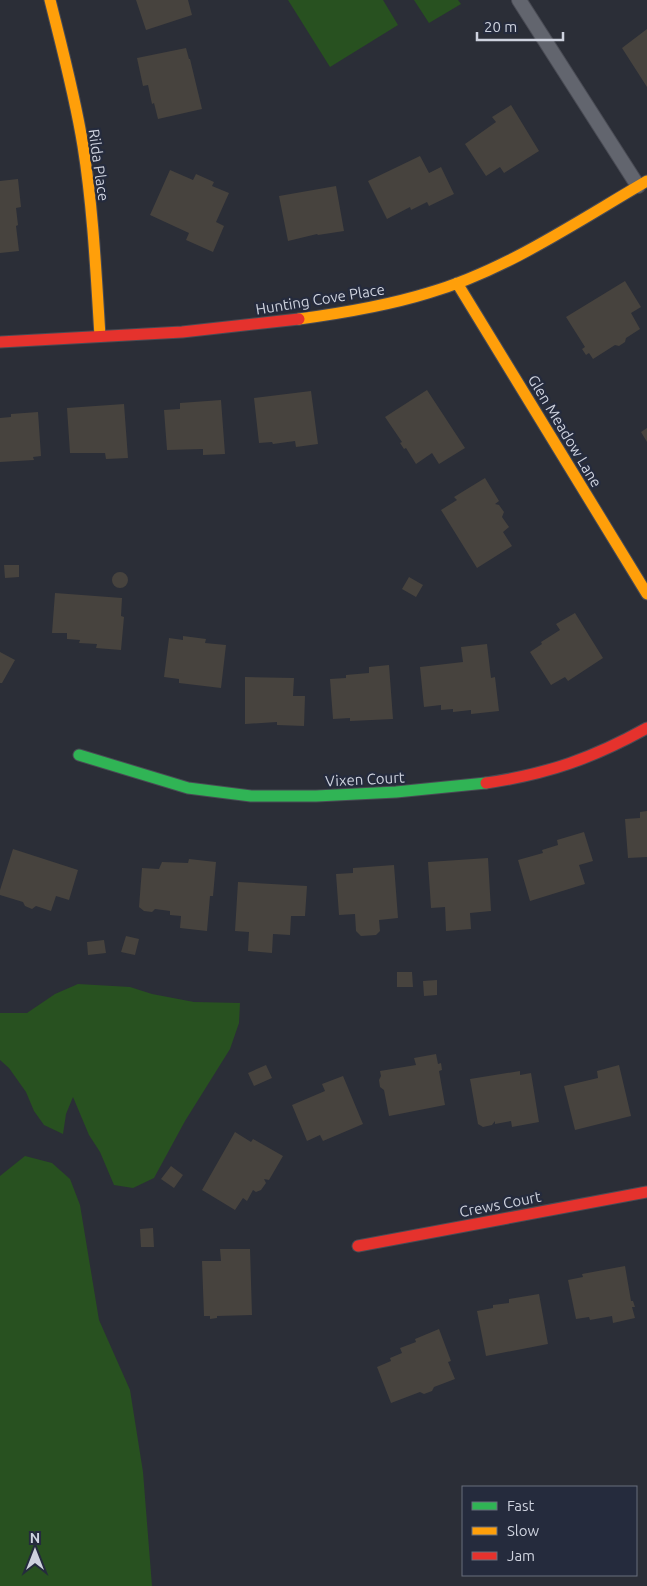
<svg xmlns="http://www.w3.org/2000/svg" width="647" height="1586" viewBox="0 0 647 1586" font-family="Ubuntu,sans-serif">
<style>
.green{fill:#285120}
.building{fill:#47433e}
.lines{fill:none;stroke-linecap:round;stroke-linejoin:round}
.lane-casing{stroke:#494b54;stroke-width:16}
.fast-casing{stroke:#494b54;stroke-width:13}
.slow-casing{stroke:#494b54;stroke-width:13}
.jam-casing{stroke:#494b54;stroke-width:13}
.lane{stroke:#62656e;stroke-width:14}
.fast{stroke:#30b455;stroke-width:11}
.slow{stroke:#ff9f0a;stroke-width:11}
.jam{stroke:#e5322d;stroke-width:11}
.labels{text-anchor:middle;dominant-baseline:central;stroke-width:4.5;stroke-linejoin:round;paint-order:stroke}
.street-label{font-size:15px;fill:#ced2de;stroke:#252b3d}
</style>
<rect width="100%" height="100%" fill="#2b2e37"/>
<!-- green -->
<path class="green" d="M288 0H383L398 25 330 67Z
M414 0H458L461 4 429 23Z
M78 984 130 987 152 994 194 1002 240 1003 239 1023 230 1049 185 1121 154 1178 133 1188 114 1185 100 1152 89 1135 73 1097 66 1114 63 1134 44 1125 34 1111 26 1092 9 1068 0 1060V1013H27L55 994Z
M25 1156 52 1163 70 1179 80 1205 99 1320 130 1390 143 1472 152 1586H0V1176Z"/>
<!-- building -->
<path class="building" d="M136 0H188L192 15 146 30Z
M647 29V87L622 48Z
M186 48 189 59H190L202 109 158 119 154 103 152 104 148 85 143 86 137 58Z
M511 105 539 151 504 173 500 167 486 176 465 144 496 122 492 117Z
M420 156 429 173 441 167 454 194 429 206 427 202 411 210 410 207 387 219 368 181Z
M170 170 193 180 196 174 214 182 212 186 229 193 216 222 224 226 213 252 186 240 189 233 150 215Z
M18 179 21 207 16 208 18 225 16 226 19 251 0 253V181Z
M336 186 344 231 318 235 317 234 288 241 279 196Z
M625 281 641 307 631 313 640 329 626 338 625 342 619 346 615 345 593 359 589 353 586 355 582 349 585 347 566 317Z
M427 390 465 448 439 464 432 453 416 464 406 448 404 449 400 443 402 442 385 417Z
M311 391 318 444 296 447 295 441 273 444 272 442 259 443 254 398Z
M221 400 225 454 203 455V449L167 450 164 410 180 409V403Z
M124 404 128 458 106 459 105 453H70L67 408Z
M38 412 41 456 33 457 34 460 0 462V418L11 417V414Z
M647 428V442L641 432Z
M485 478 499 501 495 504 499 505 504 512 502 517 509 527 503 532 512 546 477 568 441 510 457 500 454 497Z
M4 565H19V577L5 578Z
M112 580a8 8 0 1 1 16 0a8 8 0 1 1-16 0Z
M409 577 423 585 416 597 402 589Z
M55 593 122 598 121 616 124 617 121 650 96 648 97 644 79 643 80 640 67 639V633H52Z
M575 613 603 658 568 681 565 677 551 685 530 652 542 644 541 642 560 630 556 624Z
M183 636 206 639 205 643 226 645 221 688 179 683V679L164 677 169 638 183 640Z
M487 644 491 678 495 677 499 711 471 714V710L453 712V709L441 710V705L424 707 420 667 463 662 461 647Z
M0 652 15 660 2 683H0Z
M389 665 393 719 350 721V718L333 719 330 679 346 678V675L369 673V667Z
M245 677 294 678 293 696H305L304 726 277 725V722L245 724Z
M647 811V857L628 858 625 819 640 818V812Z
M584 832 593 861 579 865 585 884 530 901 518 860 543 853 542 850 558 845 557 840Z
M13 849 78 870 69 900 56 896 51 911 36 906 32 909 25 906 23 902 0 895V890Z
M488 858 491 911 470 913 471 929 446 931 445 907 431 908 428 862Z
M189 859 216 862 213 896H210L207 931 180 928 181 916 170 915V911L155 909 152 912 144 911 139 907 142 868 159 869 162 862 188 863Z
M394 865 398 918 379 920 380 931 376 935 361 936 356 931 355 914 339 915 336 874 353 873V868Z
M238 882 307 886 305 916H291L290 935 273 934 272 953 248 951 249 932 235 931Z
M126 936 139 939 135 955 121 952Z
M104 940 106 953 88 955 87 942Z
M397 972H412L413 987H397Z
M437 980V995L424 996 423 981Z
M436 1054 438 1064 441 1063 442 1070 439 1071 445 1105 389 1116 384 1090 380 1087 379 1080 381 1076 380 1071 416 1065 414 1058Z
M266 1065 272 1078 254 1086 248 1073Z
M619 1065 631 1116 575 1130 564 1086 598 1078 597 1071Z
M520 1071V1075L531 1073 539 1122 512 1127 511 1121 495 1124V1121L492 1125 483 1127 478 1124 470 1079Z
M343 1076 363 1124 323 1141 320 1135 307 1141 292 1105 325 1091 322 1084Z
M235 1132 251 1142 253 1139 283 1156 269 1180 264 1179 266 1183 261 1190 256 1192 253 1190 247 1201 243 1198 235 1210 202 1190Z
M171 1166 183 1175 174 1188 161 1179Z
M153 1228 154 1247H141L140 1229Z
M220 1249H250L252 1315 217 1316V1318L210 1319V1316H204L202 1261H221Z
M625 1266 631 1301H633L635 1307H632L635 1318 613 1323 612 1316 590 1320 589 1317 576 1319 568 1280 583 1277 582 1274Z
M539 1294 548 1344 486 1356 477 1311 493 1308V1305L509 1303V1299Z
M439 1329 451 1361 448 1362 455 1379 434 1387 432 1391 424 1394 420 1392 391 1403 377 1367 391 1361 390 1358 402 1353 400 1348 416 1342 415 1339Z"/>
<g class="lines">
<defs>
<path id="lane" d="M519 0 638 186"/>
<path id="fast" d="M79 755 188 788 251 796H316L396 792 486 783"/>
<path id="slow" d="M50 0C62 48 75 96 83 146 93 208 96 273 100 336
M457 283 647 594
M299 319C343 313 386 306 428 293 505 271 578 221 647 181"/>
<path id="jam" d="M0 342 182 332 299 319
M486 783C548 774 593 758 647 728
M358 1246 647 1192"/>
</defs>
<!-- lane casing -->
<use href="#lane" class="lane-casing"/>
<!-- fast casing -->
<use href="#fast" class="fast-casing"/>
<!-- slow casing -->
<use href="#slow" class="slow-casing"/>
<!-- jam casing -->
<use href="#jam" class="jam-casing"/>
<!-- lane -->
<use href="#lane" class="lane"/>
<!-- fast -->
<use href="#fast" class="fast"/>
<!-- slow -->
<use href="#slow" class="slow"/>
<!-- jam -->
<use href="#jam" class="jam"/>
</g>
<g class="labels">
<!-- street labels -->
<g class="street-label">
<text transform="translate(99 165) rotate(82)">Rilda Place</text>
<text transform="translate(320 299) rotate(-9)">Hunting Cove Place</text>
<text transform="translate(565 431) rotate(59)">Glen Meadow Lane</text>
<text transform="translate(365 779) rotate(-3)">Vixen Court</text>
<text transform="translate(500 1204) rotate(-11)">Crews Court</text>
</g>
</g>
<!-- legend -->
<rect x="462" y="1486" width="175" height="90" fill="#252b3d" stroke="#696e7d"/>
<rect x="472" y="1502" width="25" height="8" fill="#30b455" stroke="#696e7d"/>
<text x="507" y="1511" font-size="15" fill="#ced2de">Fast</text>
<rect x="472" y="1527" width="25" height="8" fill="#ff9f0a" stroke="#696e7d"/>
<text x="507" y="1536" font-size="15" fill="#ced2de">Slow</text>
<rect x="472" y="1552" width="25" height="8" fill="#e5322d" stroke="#696e7d"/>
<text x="507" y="1561" font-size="15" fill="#ced2de">Jam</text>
<!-- north arrow -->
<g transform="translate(35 1551)" stroke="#252b3d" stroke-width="4" paint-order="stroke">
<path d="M0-4L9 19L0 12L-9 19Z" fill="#ced2de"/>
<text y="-8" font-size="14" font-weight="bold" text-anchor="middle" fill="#ced2de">N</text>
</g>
<!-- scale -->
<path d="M477 32v8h86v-8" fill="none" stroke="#ced2de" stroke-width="2.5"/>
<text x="484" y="32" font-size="15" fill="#ced2de" stroke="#252b3d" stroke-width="4" paint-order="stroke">20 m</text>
</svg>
